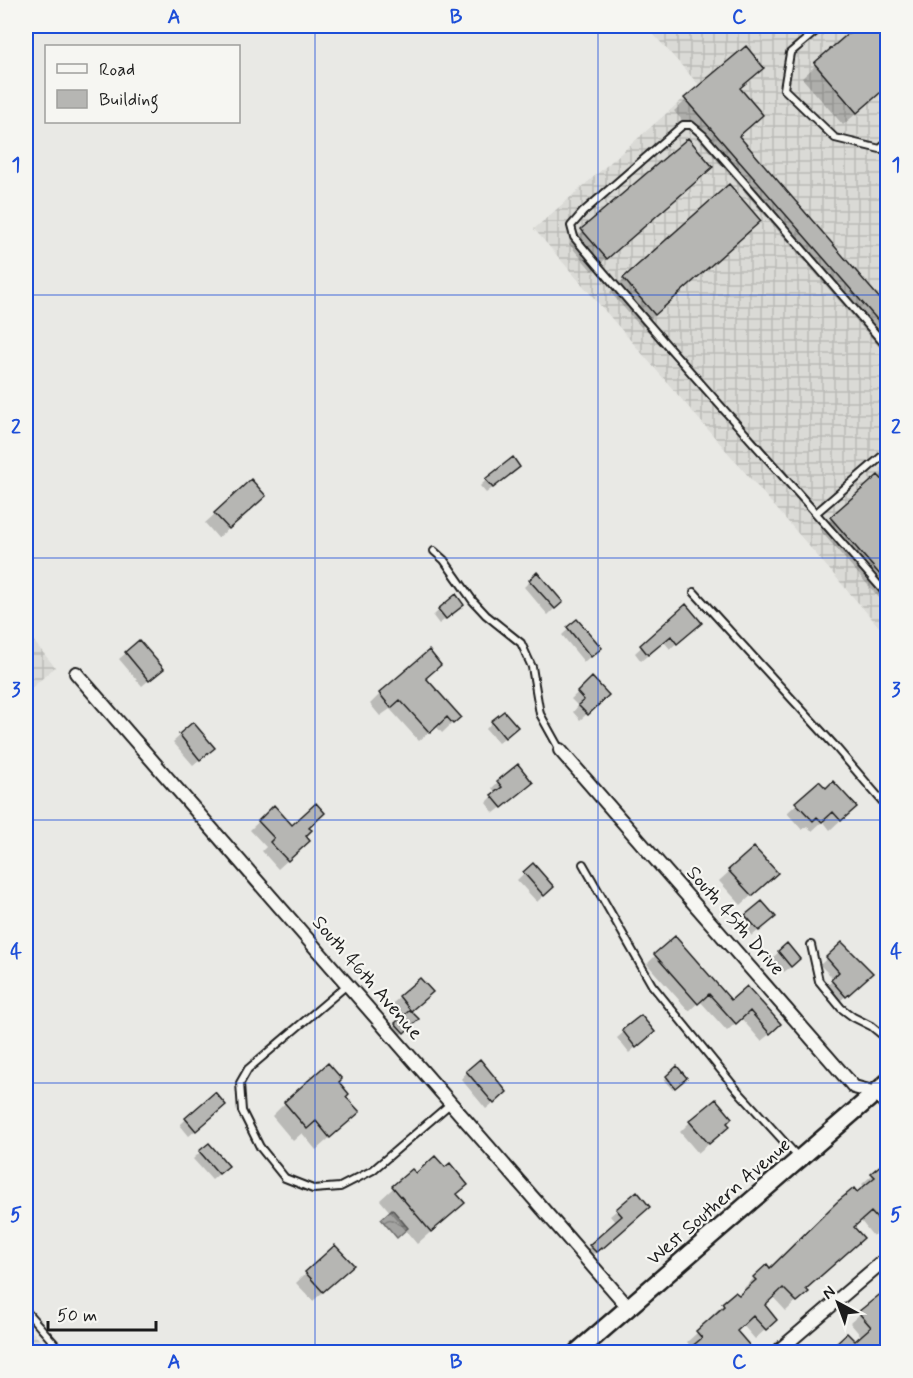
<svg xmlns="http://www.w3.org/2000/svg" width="913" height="1378" viewBox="0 0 913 1378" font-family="Mynerve,sans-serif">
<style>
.industrial{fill:url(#industrial-grid)}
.water{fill:url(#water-waves);stroke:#6d6d6c;stroke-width:1.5}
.shadow{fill:#0003}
.building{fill:#b6b6b3;stroke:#1c1c1c;stroke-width:1.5}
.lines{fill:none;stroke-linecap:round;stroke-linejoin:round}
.service-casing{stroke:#1c1c1c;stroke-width:10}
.minor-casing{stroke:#1c1c1c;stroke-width:16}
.secondary-casing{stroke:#1c1c1c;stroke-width:21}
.service{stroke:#f6f6f2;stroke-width:6}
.minor{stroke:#f6f6f2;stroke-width:12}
.secondary{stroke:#f6f6f2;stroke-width:16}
.grid{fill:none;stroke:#1d4ed8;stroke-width:1.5;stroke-opacity:0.55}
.labels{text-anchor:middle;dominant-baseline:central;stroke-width:4.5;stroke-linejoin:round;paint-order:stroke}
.street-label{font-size:20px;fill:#1c1c1c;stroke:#f6f6f2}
.neatline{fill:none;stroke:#1d4ed8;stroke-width:2}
.grid-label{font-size:20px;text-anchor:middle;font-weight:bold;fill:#1d4ed8}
</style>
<defs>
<pattern id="industrial-grid" width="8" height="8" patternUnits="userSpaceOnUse" patternTransform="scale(1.5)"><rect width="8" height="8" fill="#dadad6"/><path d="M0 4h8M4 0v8" fill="none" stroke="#babab7"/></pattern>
<pattern id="water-waves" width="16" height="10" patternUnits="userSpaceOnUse" patternTransform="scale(1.5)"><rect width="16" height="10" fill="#a3a3a1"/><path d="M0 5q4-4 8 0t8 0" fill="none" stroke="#848482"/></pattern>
</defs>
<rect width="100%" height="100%" fill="#e9e9e5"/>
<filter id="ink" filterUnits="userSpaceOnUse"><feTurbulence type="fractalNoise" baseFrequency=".0167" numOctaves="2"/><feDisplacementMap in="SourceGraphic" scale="12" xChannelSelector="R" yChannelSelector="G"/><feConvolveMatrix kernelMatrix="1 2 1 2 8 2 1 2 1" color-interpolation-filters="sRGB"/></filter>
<g filter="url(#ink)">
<!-- industrial -->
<path class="industrial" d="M646 26H887V636L534 229 699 85Z
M26 632 55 667 26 693Z
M26 1325 51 1352H26Z"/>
<!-- water -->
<path class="water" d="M392 1209 408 1228 397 1238 381 1219Z"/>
<!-- shadow -->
<path class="shadow" d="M859 26H888V86L843 125 802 78Z
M746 48 739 89 761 115 737 137 888 311V357L674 111Z
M688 140 711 167 592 271 569 244Z
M729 186 746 234 641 327 610 292Z
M888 469V608L819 529Z
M512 473 486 493 480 486 486 480Z
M254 506 218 538 205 523 215 514Z
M537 574 561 602 548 615 524 587Z
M686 606 693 629 670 649 664 642 641 661 635 653Z
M439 610 456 611 439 624 433 616Z
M577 621 593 654 584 662 562 635Z
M126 653 155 675 142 686 119 659Z
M425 679 459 717 442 733 436 726 419 741 390 709 380 716 370 704 380 694Z
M592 679 601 702 580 720 573 712 578 706 571 699Z
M492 722 509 734 498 743 486 729Z
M193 724 206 754 193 765 173 742Z
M498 782 525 789 494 813 486 803 496 793 492 788Z
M819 783 845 816 830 830 823 821 812 831 807 826 802 830 787 813Z
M274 807 292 827 307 828 300 849 278 869 262 851 266 847 250 830Z
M754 849 766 882 741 905 719 881Z
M533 865 552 887 537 902 517 880Z
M746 916 767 923 752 936 740 922Z
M842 944 864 979 839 1002 826 987 834 979 820 965Z
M779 952 792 966 784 972 772 958Z
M656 955 731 1002 747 988 771 1033 761 1041 741 1018 727 1031 700 1001 689 1011 647 964Z
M420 980 431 992 409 1011 417 1019 397 1038 390 1030 405 1017 393 1003Z
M641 1017 646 1038 629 1053 617 1038Z
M677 1069 685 1078 672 1089 664 1080Z
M467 1072 499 1098 486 1109 461 1079Z
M337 1082 344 1097V1125L316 1150 302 1133 293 1141 272 1116 285 1103Z
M218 1111 189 1136 180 1125 186 1119Z
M690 1122 718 1136 698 1153 680 1132Z
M208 1145 221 1172 212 1180 193 1159Z
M888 1161V1223L873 1236 861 1221 853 1228 805 1289 807 1291 786 1311 773 1297 763 1306 766 1329 755 1339 742 1324 735 1331 692 1348 687 1342 715 1317 713 1314 723 1305 735 1294 739 1297 747 1290 744 1288 754 1278 770 1270 865 1187 862 1184Z
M412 1171 415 1175 456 1195 463 1203 417 1244 380 1200Z
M637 1193 642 1213 595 1254 594 1253 589 1257 584 1252 616 1223 610 1216Z
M306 1273 342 1275 313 1301 296 1283Z
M888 1289 886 1352H823L847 1335 855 1343 862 1337 850 1323Z"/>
<!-- building -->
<path class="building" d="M857 26H888V86L857 113 814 63Z
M746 46 764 68 740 88 763 115 739 136 888 308V332L684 98Z
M688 138 713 167 607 259 581 229Z
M729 184 761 221 655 315 623 278Z
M513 457 520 467 493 488 485 479Z
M878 475 888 486V584L830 517Z
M251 479 266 496 229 529 214 513Z
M537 572 563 602 555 609 529 580Z
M456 594 464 605 446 619 438 609Z
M686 604 702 623 677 644 671 636 648 655 640 645Z
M577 619 602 648 591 657 567 627Z
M139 640 164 669 149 681 125 652Z
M429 650 441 665 426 678 461 717 453 724 447 717 430 733 400 700 391 708 379 693Z
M592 677 609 695 588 715 578 705 584 700 577 692Z
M504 711 518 727 505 738 491 721Z
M193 722 215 748 200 760 179 734Z
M518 764 533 783 502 808 491 795 502 787 497 781Z
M819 781 826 788 833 781 857 807 841 821 833 812 822 822 817 817 813 821 795 802Z
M316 803 325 813 309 828 312 830 306 836 310 841 288 861 270 842 274 838 258 821 274 805 292 825Z
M754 847 778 873 752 896 728 870Z
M533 863 554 887 544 896 523 872Z
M762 901 776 917 759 931 745 915Z
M675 936 731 1000 747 986 781 1024 770 1034 750 1011 736 1024 709 994 698 1004 654 954Z
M842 942 873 973 846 997 831 980 839 972 826 957Z
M787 943 800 959 791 967 778 951Z
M420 978 433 992 411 1011 419 1019 404 1033 395 1023 410 1010 399 996Z
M641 1015 655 1032 636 1048 622 1030Z
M480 1059 507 1092 494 1104 466 1071Z
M328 1063 342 1079 339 1082 349 1094 346 1097 360 1112 330 1138 316 1121 307 1129 284 1102Z
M677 1066 687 1078 675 1088 666 1076Z
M215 1092 226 1105 196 1131 185 1118Z
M716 1099 732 1118 727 1123 730 1126 709 1144 689 1121Z
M209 1143 229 1166 219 1174 199 1151Z
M435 1156 445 1167 450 1163 468 1185 457 1194 465 1203 431 1232 392 1186 412 1169 416 1173Z
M888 1159V1231L871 1212 854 1227 864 1238 806 1289 809 1292 797 1302 783 1288 765 1305 777 1320 766 1330 753 1316 737 1331 750 1346 743 1353H684L702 1338 696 1331 724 1306 722 1303 735 1292 739 1295 756 1280 753 1277 767 1264 770 1268 837 1202 854 1188 857 1192 875 1177 871 1173Z
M637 1191 650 1207 602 1249 601 1248 596 1252 589 1245 622 1216 616 1209Z
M335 1245 354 1265 323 1292 305 1272Z
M888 1288V1353H825L847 1333 855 1341 871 1327 858 1312Z"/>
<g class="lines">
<defs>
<path id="service" d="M822 26 790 53 784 89 835 138 880 149 888 142
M888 348 703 135 691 125H683L583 212 571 226 574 237C676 359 784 475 888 596
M816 513 888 451
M434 551 444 560 473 601 486 615 521 643 532 667 540 714 560 750
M694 592 834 745 888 808
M583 864 652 985 737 1090 799 1158
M811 945 819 981 841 1008 853 1017 871 1026 888 1040
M347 985 248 1069 240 1083 242 1111 260 1147 285 1178 313 1189 340 1187 373 1170 450 1104
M26 1311 62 1352"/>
<path id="minor" d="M76 673 629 1308
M560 750 854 1087 876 1093 888 1106
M777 1352 888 1257"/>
<path id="secondary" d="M577 1352 888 1082"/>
</defs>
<!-- service casing -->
<use href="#service" class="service-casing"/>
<!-- minor casing -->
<use href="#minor" class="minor-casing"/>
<!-- secondary casing -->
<use href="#secondary" class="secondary-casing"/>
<!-- service -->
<use href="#service" class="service"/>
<!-- minor -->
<use href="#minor" class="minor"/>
<!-- secondary -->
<use href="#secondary" class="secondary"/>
</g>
</g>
<!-- grid -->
<path class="grid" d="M315 26V1352M598 26V1352M26 295H888M26 558H888M26 820H888M26 1083H888"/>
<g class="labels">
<!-- street labels -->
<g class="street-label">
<text transform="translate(735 921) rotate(49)">South 45th Drive</text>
<text transform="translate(367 978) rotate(49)">South 46th Avenue</text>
<text transform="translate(719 1202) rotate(-41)">West Southern Avenue</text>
</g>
</g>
<!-- margin -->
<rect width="913" height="1378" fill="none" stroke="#f6f6f2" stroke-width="66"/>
<!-- legend -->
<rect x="45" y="45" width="195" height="78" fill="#f6f6f2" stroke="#9f9f9c" stroke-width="1.5"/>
<rect x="57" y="64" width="30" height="9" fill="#f6f6f2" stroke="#9f9f9c" stroke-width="1.5"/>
<text x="99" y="75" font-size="18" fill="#1c1c1c">Road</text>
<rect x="57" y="90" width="30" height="18" fill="#b6b6b3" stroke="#9f9f9c" stroke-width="1.5"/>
<text x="99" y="105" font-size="18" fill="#1c1c1c">Building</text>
<!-- north arrow -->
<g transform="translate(838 1303) rotate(319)" stroke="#f6f6f2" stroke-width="4.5" paint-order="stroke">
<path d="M0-4.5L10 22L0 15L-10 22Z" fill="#1c1c1c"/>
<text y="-9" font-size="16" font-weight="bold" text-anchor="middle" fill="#1c1c1c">N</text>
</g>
<!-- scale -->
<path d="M48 1321v9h108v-9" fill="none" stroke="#1c1c1c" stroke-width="3"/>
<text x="57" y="1321" font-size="18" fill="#1c1c1c" stroke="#f6f6f2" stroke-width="4.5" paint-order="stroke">50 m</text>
<rect x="33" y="33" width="847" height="1312" class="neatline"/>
<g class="grid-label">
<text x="174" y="23">A</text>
<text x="456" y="23">B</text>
<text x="739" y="23">C</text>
<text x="16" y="171">1</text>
<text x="896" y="171">1</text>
<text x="16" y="433">2</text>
<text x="896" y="433">2</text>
<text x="16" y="696">3</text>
<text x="896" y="696">3</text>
<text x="16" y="958">4</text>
<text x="896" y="958">4</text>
<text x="16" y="1221">5</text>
<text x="896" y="1221">5</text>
<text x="174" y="1368">A</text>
<text x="456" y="1368">B</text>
<text x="739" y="1368">C</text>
</g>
</svg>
